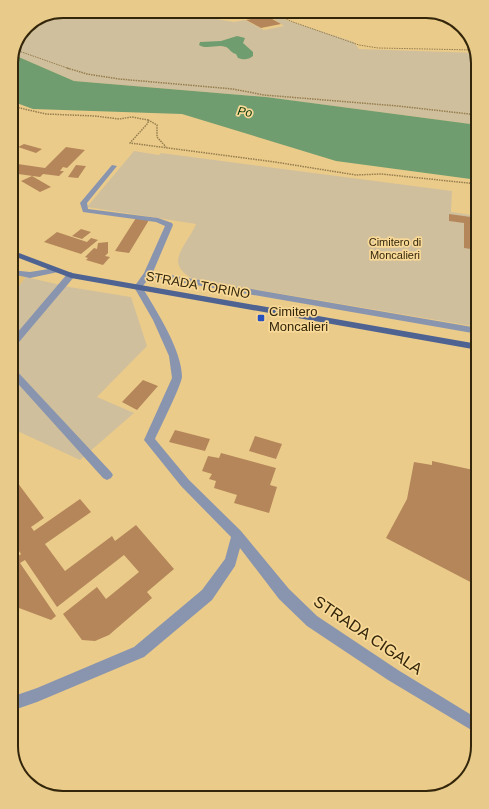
<svg xmlns="http://www.w3.org/2000/svg" width="489" height="809" viewBox="0 0 489 809" font-family="Arial,sans-serif">
<style>
.built{fill:#e3c076}
.green{fill:#d0bf9c}
.water{fill:#6f9d6f}
.building{fill:#b4865a}
.lines{fill:none;stroke-linecap:round;stroke-linejoin:round}
.path-far1{stroke:#947d4e;stroke-width:1;stroke-dasharray:1.5 1;stroke-linecap:butt}
.path{stroke:#947d4e;stroke-width:1.5;stroke-dasharray:1.5 1;stroke-linecap:butt}
.minor{fill:#8995af;fill-rule:evenodd}
.major{fill:#4e6391;fill-rule:evenodd}
.poi-dot{fill:#2851c0;stroke:#f8d896;stroke-width:1.5}
.labels{text-anchor:middle;dominant-baseline:central;stroke-width:3.5;stroke-linejoin:round;paint-order:stroke}
.far-park-label{font-size:11px;fill:#34270c;stroke:#f8d896}
.far-water-label{font-size:12px;font-style:italic;fill:#003406;stroke:#f8d896}
.street-label{font-size:13px;fill:#33260b;stroke:#f8d896}
.poi-label{font-size:13px;fill:#33260b;stroke:#f8d896;text-anchor:start}
.near-street-label{font-size:16px;fill:#33260b;stroke:#f8d896}
.rim{fill:none;stroke:#33260b;stroke-width:2}
</style>
<rect width="100%" height="100%" fill="#ebcb8a"/>
<!-- built -->
<path class="built" d="M11 273 26 277 11 298Z"/>
<!-- green -->
<path class="green" d="M63 11H168L234 22 245 20 264 30 284 26 274 19 280 18 354 42 359 49 476 53 478 63V125L266 97 74 81 14 55 26 26Z
M134 151 159 155 161 153 452 191 451 212 478 216V327L193 279C163 263 186 247 196 224L87 207Z
M26 277 69 287 131 297 147 346 97 397 134 413 80 460 11 428V296Z"/>
<!-- water -->
<path class="water" d="M237 36 245 38 243 43 253 52V56C248 60 244 60 238 58L236 54C231 53 230 49 226 47 217 44 207 50 199 45L200 42 221 41Z
M14 55 74 81 266 97 478 125V180L336 161 182 114 33 109 11 101V60Z"/>
<!-- building -->
<path class="building" d="M267 16 281 24 261 28 246 20Z
M24 144 42 149 36 153 18 147Z
M66 147 85 150 67 168 63 167 60 171H64L59 176 43 174 40 177 11 173 18 164 45 168Z
M76 165 86 166 78 178 68 177Z
M32 176 51 187 40 192 21 181Z
M449 214 478 218V250L464 248V223L449 221Z
M136 218 149 220 129 253 115 251Z
M81 229 91 232 82 239 72 236Z
M57 232 87 242 91 238 98 240 81 254 44 242Z
M108 242V253L105 256 110 257 103 265 86 260 88 258 85 257 94 248 97 249 98 243Z
M143 380 158 386 137 410 122 402Z
M175 430 210 439 205 451 169 442Z
M255 436 282 444 276 459 249 451Z
M221 453 276 468 270 485 277 487 269 513 234 503 237 495 214 488 216 481 209 479 212 474 202 471 208 456 219 458Z
M432 461 478 471V586L386 538 407 499 414 462 432 465Z
M11 474 44 518 31 527 34 531 80 499 91 512 45 544 65 571 112 536 115 541 136 525 174 569 147 592 152 598 109 635 95 641 82 640 63 614 97 587 106 599 139 572 124 555 57 607 25 560 20 563 56 616 51 620 11 605V550L16 558 21 554 11 539Z"/>
<g class="lines">
<!-- path-far1 -->
<path class="path-far1" d="M268 11 293 22 359 45 378 48 475 50
M16 50 70 69"/>
<!-- path -->
<path class="path" d="M67 68 87 74 119 79 233 89 264 95 398 106 478 115
M11 106 46 114 95 116 119 119 132 117 148 120V123L130 143 275 162 356 175 381 174 478 184
M148 120 157 125V137L166 147"/>
<!-- minor -->
<path class="minor" d="M112 165 117 166 87 203 88 209 158 218 172 223 173 225 153 272 478 328V334L150 277 142 287C156 310 182 350 182 377 181 386 160 428 155 439L189 480 241 531 289 589 317 616 398 670 478 719V734L388 680 307 626 279 599 240 548 235 566 212 600 144 657 37 702 11 711V697L37 688 134 647 202 590 225 559 231 537 181 486 144 440 172 378 169 356 153 320 134 287 144 273 165 226 156 222 83 212 80 203Z
M55 268 59 270 58 272 30 278 11 274V270L30 272Z
M71 272 75 275 74 277 14 348 11 349V340L68 273Z
M11 367 14 368 111 472 113 475 111 478 107 480 103 478 11 376Z"/>
<!-- major -->
<path class="major" d="M11 250 72 273 478 344V350L71 278 11 255Z"/>
</g>
<!-- markers -->
<rect class="poi-dot" x="257" y="314" width="8" height="8" rx="2"/>
<g class="labels">
<!-- far-park labels -->
<g class="far-park-label">
<text x="395" y="242">Cimitero di<tspan x="395" dy="13">Moncalieri</tspan></text>
</g>
<!-- far-water labels -->
<g class="far-water-label">
<text transform="translate(245 112) rotate(9)">Po</text>
</g>
<!-- street labels -->
<g class="street-label">
<text transform="translate(198 285) rotate(10)">STRADA TORINO</text>
</g>
<!-- poi labels -->
<g class="poi-label">
<text x="269" y="311">Cimitero<tspan x="269" dy="15">Moncalieri</tspan></text>
</g>
<!-- near-street labels -->
<g class="near-street-label">
<text transform="translate(368 635) rotate(34)">STRADA CIGALA</text>
</g>
</g>
<!-- crop -->
<path d="M0 0H489V809H0ZM63 18H426A45 45 0 0 1 471 63V746A45 45 0 0 1 426 791H63A45 45 0 0 1 18 746V63A45 45 0 0 1 63 18Z" fill="#e8ca8b" fill-rule="evenodd"/>
<path class="rim" d="M63 18H426A45 45 0 0 1 471 63V746A45 45 0 0 1 426 791H63A45 45 0 0 1 18 746V63A45 45 0 0 1 63 18Z"/>
</svg>
